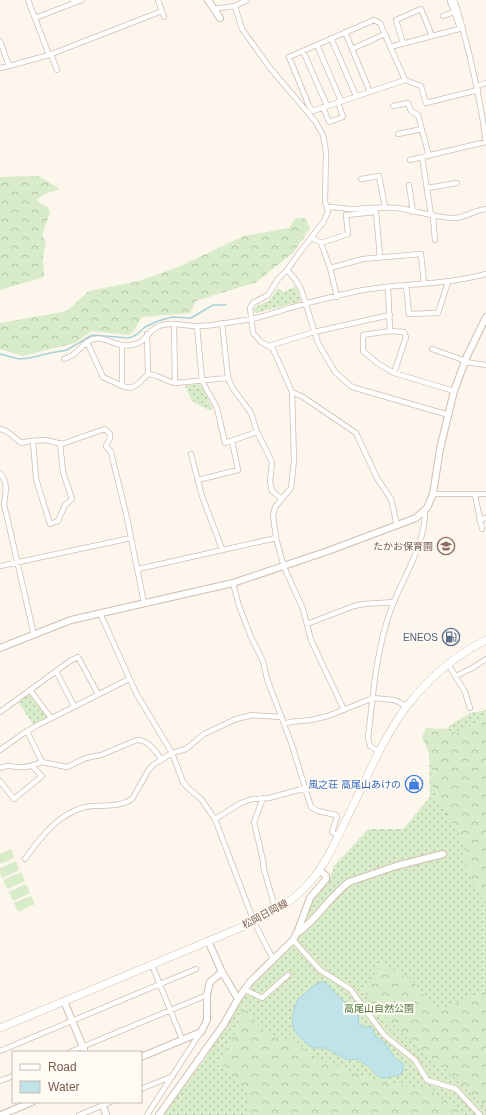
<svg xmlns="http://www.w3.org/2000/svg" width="486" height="1115" viewBox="0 0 486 1115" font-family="Helvetica,'Noto Sans JP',sans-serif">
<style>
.grass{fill:url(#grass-dots)}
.forest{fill:url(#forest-crowns)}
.pitch{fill:#d8ecc9}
.water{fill:#bfe3e8;stroke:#a5d3da}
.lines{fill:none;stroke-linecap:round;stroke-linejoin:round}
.stream{stroke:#a5d3da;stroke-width:1.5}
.minor-casing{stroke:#d1beb0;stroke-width:6}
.tertiary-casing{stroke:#d1beb0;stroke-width:8}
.secondary-casing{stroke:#d6c0b0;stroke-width:8}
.minor{stroke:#fff;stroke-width:4.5}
.tertiary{stroke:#fff;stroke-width:6}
.secondary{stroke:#fff;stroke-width:7}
.labels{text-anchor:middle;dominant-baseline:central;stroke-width:4;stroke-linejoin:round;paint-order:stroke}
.education-label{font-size:10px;fill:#785e54;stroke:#fffaf3;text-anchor:end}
.service-label{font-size:10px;fill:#4e5e75;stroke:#fffaf3;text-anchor:end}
.shop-label{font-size:10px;fill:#366cbe;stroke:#fffaf3;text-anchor:end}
.street-label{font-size:10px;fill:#7a5c4d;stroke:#fffaf3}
.park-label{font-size:10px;fill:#537a41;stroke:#fffaf3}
</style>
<defs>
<pattern id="grass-dots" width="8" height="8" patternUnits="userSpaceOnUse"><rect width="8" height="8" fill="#d8ecc9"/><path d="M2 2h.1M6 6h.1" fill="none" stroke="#b4c2a5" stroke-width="1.8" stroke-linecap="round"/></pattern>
<pattern id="forest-crowns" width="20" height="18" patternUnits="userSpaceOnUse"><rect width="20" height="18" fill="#d8ecc9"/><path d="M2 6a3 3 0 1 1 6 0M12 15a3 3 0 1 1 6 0" fill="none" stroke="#b4c2a5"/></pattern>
</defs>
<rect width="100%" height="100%" fill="#fdf6ec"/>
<!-- grass -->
<path class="grass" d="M296 286 301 301 256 313 254 311 255 307 270 300 278 288 284 292Z
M198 384 202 387 213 410C205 410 199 404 192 401L185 386Z
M29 694H31L46 716V718L33 724 18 702Z
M486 710V1115H162L202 1063 249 988 292 945 305 922 313 898 328 883 334 866 368 829H403L430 797 429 741 451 725 470 713Z"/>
<!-- forest -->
<path class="forest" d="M39 176 60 189 45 194 37 199 38 202 48 207 50 213 42 235 46 242 43 257 44 277 0 290V177Z
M296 218C307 218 306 218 310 228L294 252 257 282 196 301 190 313 142 317 134 331 129 335 92 331 75 343 23 356 0 349V323L67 311 89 291 139 281 178 267 244 236 289 228Z
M484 715H486V902L481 897 466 865 461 836 437 799 432 767 428 751 422 737 426 728 444 729 457 733 472 725Z
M381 964 413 980 435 1011 486 991V1109L442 1066 410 1041 377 1010 364 990Z
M245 1005 256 1024 270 1036 289 1039 317 1058 365 1077 430 1090 465 1115H249L246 1090 218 1061 231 1043Z"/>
<!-- pitch -->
<path class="pitch" d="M11 849 14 858 0 864V854Z
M16 861 19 870 2 878 0 873V868Z
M21 872 25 881 7 889 3 880Z
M26 884 30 893 13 901 9 892Z
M31 896 35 904 18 912 14 903Z"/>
<!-- water -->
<path class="water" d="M321 982H325L343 1001 357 1008C359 1015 358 1018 359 1024L364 1027H371L376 1037 384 1042 395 1058 403 1064V1071L398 1076C392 1075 389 1078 384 1078 377 1078 373 1070 368 1066 364 1063 361 1063 358 1059L348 1060 325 1048H314L308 1045 294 1031 292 1020 295 1006 298 999 315 985Z"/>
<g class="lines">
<!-- stream -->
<path class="stream" d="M0 354 19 359 30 358 50 353 67 350 92 335 129 338 136 335 145 327 158 321 172 317 191 318 213 305H226"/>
<defs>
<path id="minor" d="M28 0 49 55
M73 0 74 3 82 0
M158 0 164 17
M450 1 460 28
M235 6 242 29 270 68 315 121 323 135 326 152 325 202 328 211 324 221 300 252 287 270 278 279 268 295 253 303 250 308 253 333 260 341 273 349 292 392 303 397 356 433 377 478 391 499 397 525
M213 9 235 6 247 0
M443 16 454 12
M35 18 74 3
M345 32 370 92
M331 38 356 96
M0 41 9 66 0 68
M403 43 396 20 421 9 432 36
M317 45 341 101
M390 47 463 28
M352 49 385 34
M303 51 327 106
M51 54 57 70
M9 66 49 55 162 11
M405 80 380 23 374 20 289 57 309 106 313 111 405 80 421 86 426 103 478 90
M477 86 486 83
M393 106 408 103 411 111 418 115 429 156
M323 107 329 122 343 117 338 102
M398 134 422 129
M410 160 422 157
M361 179 379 176 385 207
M409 185 413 212
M427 188 457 183
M328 207C335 207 342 208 349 209 365 209 380 206 396 208 415 210 434 218 454 218 464 218 475 210 486 209
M431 215 422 157 486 142C481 104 473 67 463 30 460 19 458 10 454 0
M433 216 435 240
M312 238 321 243 330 268 337 297
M321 243 348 234 346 215 376 212 380 257
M330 268 363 259 421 254 424 283
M287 270 295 279 301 289 318 343 335 372 352 387 449 415
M406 285 409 314 438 313 448 282
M388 287 390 331
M222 323 228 378 232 387 251 413 257 432 272 462 270 482 272 491 282 499
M174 324 175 383
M197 326 202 381 217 408 225 443 257 432
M147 334 148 374
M87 342C99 334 108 342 121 345 125 346 132 345 136 344 146 342 149 328 162 325 174 322 185 326 198 326 213 326 230 322 246 320 261 318 275 312 290 308 314 301 339 295 363 290 404 283 446 285 486 274
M122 345V386
M269 346 314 332 390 315
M432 349 466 361
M64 359 73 355 87 342 103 377 122 386 131 388 138 384 148 374C159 375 165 381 175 383L228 378
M465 362 486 365
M394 373 406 337 404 332 390 331 363 335V351L377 363 394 373 454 391
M292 392 294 460 291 488 275 507 273 516 276 538 284 567 303 609 311 640 344 710
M0 429C10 431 13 438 22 443L29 441 46 440 62 444 105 429 110 434V438L106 446 111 452 127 518 144 603
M33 441 36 479 50 524 58 521 65 505 72 499 63 472 60 443
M191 454 202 496 222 549
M0 473C8 483 6 492 4 504L34 635
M198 480 238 470 232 441
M433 494H486
M475 495 482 529
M479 520 486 518
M0 566 131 538
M138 569 276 538
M233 583 239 606 251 637 263 661 267 679 292 745 311 807 318 811 336 815 337 817 332 832 338 836
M100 613 136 693 172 753 183 782 187 787 201 799 215 819 254 922 273 959
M307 624 354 606 364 604 394 602
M448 664 465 692 470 708
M56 671 74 706
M456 676 474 667 486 659
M30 690 51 718
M0 712 70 661 78 657 98 694
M284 724 290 722 311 720 328 716 373 698 394 700 407 706
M27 731 42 762 67 767 86 758 101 755 137 740C149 740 155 751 162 760
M0 750 24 733 36 726 129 679
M380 752 370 746 368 738C373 695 376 650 391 609 403 576 425 547 425 511
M0 768C9 764 10 767 19 767 28 768 34 765 42 762
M0 781 14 799 42 776 32 766
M263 798 254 822 264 865 263 866 276 911
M215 819 241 803 252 799 269 798 306 788
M25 859C41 836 63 808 93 806 107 805 121 807 132 799L148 771 153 765 172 753 186 749 204 734 236 719 252 715 282 717
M293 940 320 970 350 989 384 1035 415 1060 427 1080 456 1089 480 1115
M152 965 182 1039
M244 989 262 998 288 975
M0 1051 196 969
M70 1052 207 995
M0 1081 13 1076
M141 1089 173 1076
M79 1115 111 1102
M147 1115 200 1033"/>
<path id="tertiary" d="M208 0 220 18
M0 648 71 620 233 583 328 551 416 518 427 508 433 494 440 449 454 391 467 356 486 317
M299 932C318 918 330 896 349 882L396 866 443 854
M208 941 222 972 238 999
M64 1001 85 1052
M141 1057 201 1032 207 1020V995L210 982 222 972
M102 1102 106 1115
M1 1115 32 1102
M159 1115 224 1024 238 999 250 982 293 940 297 933 310 898 326 879V876L319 870"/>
<path id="secondary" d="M0 1028 254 922C276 911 295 900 311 881 327 862 336 840 347 818 366 780 382 739 407 706 428 679 456 655 486 640"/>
</defs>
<!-- minor casing -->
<use href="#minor" class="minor-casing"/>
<!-- tertiary casing -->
<use href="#tertiary" class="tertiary-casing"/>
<!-- secondary casing -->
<use href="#secondary" class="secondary-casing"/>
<!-- minor -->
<use href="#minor" class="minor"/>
<!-- tertiary -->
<use href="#tertiary" class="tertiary"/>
<!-- secondary -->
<use href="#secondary" class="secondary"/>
</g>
<!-- icons -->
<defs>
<symbol id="school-ring" viewBox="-11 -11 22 22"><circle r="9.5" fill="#fffaf3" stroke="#8d6e63" stroke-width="1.5"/><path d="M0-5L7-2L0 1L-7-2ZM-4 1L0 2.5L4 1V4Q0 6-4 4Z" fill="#8d6e63"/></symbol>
<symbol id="fuel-ring" viewBox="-11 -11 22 22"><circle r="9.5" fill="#fffaf3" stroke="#5c6f8a" stroke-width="1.5"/><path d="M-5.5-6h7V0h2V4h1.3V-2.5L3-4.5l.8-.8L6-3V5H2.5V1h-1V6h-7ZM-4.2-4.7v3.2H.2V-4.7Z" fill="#5c6f8a"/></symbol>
<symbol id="shop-ring" viewBox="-11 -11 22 22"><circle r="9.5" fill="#fffaf3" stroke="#3f7fe0" stroke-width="1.5"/><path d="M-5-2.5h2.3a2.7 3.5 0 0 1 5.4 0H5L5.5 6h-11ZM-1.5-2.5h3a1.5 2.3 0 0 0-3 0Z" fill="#3f7fe0"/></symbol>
</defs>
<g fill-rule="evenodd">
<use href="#school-ring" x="436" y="536" width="20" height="20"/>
<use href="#fuel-ring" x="441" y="627" width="20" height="20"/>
<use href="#shop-ring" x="404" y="774" width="20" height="20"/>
</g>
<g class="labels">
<!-- education labels -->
<g class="education-label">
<text x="433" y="546">たかお保育園</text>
</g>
<!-- service labels -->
<g class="service-label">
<text x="438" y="637">ENEOS</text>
</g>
<!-- shop labels -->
<g class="shop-label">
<text x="401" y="784">風之荘 高尾山あけの</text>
</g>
<!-- street labels -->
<g class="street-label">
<text transform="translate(265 914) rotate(-28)">松岡日岡線</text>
</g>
<!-- park labels -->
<g class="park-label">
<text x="379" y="1008">高尾山自然公園</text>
</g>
</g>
<!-- legend -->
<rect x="12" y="1051" width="130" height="52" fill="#fffaf3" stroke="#cabbb1"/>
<rect x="20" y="1064" width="20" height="6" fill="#ffffff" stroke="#cabbb1"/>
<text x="48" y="1071" font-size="12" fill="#7a5c4d">Road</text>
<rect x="20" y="1081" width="20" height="12" fill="#bfe3e8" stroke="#cabbb1"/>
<text x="48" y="1091" font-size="12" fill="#7a5c4d">Water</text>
</svg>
